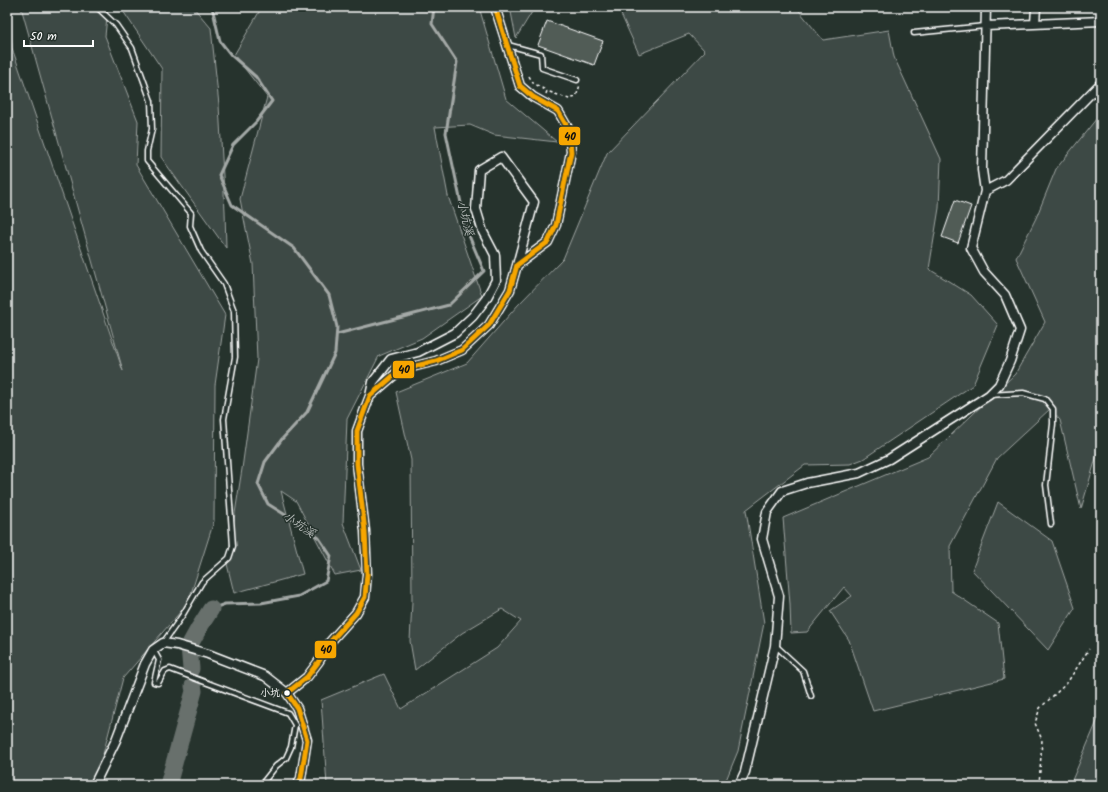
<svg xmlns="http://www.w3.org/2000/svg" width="1108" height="792" viewBox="0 0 1108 792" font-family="Kalam,'LXGW WenKai TC',sans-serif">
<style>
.green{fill:#3e4944;stroke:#9ea4a2}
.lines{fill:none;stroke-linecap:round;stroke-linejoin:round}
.stream{stroke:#a4a9a7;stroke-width:3}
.river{stroke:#67706c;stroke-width:17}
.building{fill:#515c57;stroke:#fff}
.service-casing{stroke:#fff;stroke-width:7}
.minor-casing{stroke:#fff;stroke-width:11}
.path{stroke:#fff;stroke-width:1.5;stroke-dasharray:3 3;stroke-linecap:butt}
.service{stroke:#26332d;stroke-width:4}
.minor{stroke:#26332d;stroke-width:8}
.bus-1-casing{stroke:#26332d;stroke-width:8}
.bus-1{stroke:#f7a600;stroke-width:5}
.bus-dot{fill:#fff;stroke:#26332d;stroke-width:1.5}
.labels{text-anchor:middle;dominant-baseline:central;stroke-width:3;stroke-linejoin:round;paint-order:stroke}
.bus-label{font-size:10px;fill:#fff;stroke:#26332d;text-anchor:end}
.water-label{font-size:12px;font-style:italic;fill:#b3b8b6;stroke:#26332d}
.line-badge{stroke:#26332d;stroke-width:1.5}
.pale-badge-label{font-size:11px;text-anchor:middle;font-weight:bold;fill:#111}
</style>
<rect width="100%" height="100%" fill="#26332d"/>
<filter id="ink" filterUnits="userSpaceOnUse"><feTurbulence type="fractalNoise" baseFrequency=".025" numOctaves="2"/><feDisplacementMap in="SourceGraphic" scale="8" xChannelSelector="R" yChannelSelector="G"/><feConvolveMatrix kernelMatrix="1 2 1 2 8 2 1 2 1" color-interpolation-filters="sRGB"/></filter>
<g filter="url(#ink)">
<!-- green -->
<path class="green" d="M7 7H10L12 48 123 371 21 7H108L105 36 138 121 136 165 225 315 215 385 214 521 188 603 123 678 95 785H7Z
M124 7H193L211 28 219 105 225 211 226 248 161 157 162 69 123 11Z
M262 7H479L506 99 557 142 494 135 470 125 435 127 448 196 482 296 422 338 379 356 347 419 343 523 361 570 335 575 296 501 281 491 303 574 234 593 227 564 242 469 257 359 253 264 240 199 267 97 234 55Z
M510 7H535L516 38Z
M606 7H796L823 40 889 30 894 57 941 159 939 208 929 269 971 295 998 325 973 385 863 459 850 464 805 465 746 510 764 623 738 751 724 785H327L321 700 384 674 401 709 497 648 521 621 502 609 462 633 415 670 410 641 412 602 411 460 396 392 467 363 518 305 563 259 607 153 705 51 689 34 639 54 619 10Z
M1101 113V441L1081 509 1060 420 1050 409 997 458 950 546 951 591 998 623 1004 679 873 711 849 640 830 611 852 596 844 587 807 632 791 633 790 604 783 518 928 457 1015 374 1045 322 1016 258 1036 218 1056 169Z
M998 502 1052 541 1075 608 1048 650 972 570Z
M1101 712V785H1070Z"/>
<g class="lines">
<!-- stream -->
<path class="stream" d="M337 334 449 305 484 271 467 231 446 133 457 62 432 24 434 7
M211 609 225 604 261 603 299 596 326 581 331 556 319 538 287 516 268 504 258 484 265 462 282 439 307 412 335 353 337 327 329 295 294 248 232 205 219 175 233 145 256 122 272 101 256 77 231 55 220 41 212 7"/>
<!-- river -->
<path class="river" d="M191 669 189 646 199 628 211 609
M168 785 194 691 193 686"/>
</g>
<!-- building -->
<path class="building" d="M547 21 603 41 594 65 538 45Z
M955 200 971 206 958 243 942 237Z"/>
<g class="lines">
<defs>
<path id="service" d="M98 7V8L116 25 132 48 151 101 152 129 147 151V161L191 213 190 226 201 251 224 284 234 311 235 357 224 419 233 546 229 558 202 582 182 616 163 643
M914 33 985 26
M508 45 541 54 542 68 577 80
M989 395 1023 393 1045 399 1053 409V424L1046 485 1051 524
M776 646 803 671 811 696
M154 651 159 660 154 682 158 683 165 671 170 669 288 713 295 725 291 747 286 758 276 766 261 785"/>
<path id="minor" d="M1035 24 1036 7
M986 26 1101 21
M985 191 1006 180 1101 83
M370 396 373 382 391 359 418 352 455 333 473 316 486 299 496 280 495 255 483 232 476 209 479 170 501 157 534 202 517 265
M94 785 116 740 145 664 153 650 163 643 177 645 208 654 265 676 287 693
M298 785 301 778 307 740 297 708 287 693 307 677 319 661 330 642 356 613 365 597 367 574 365 531 357 464V431L365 409 370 396 400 370 436 361 462 350 489 325 510 290 517 265 548 242 556 225 571 152 569 130 558 111 533 97 520 86 495 7
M739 785 745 772 775 646 779 596 762 539 767 512 782 491 807 483 859 473 889 459 989 395 999 385 1010 361 1020 330 1005 295 984 272 971 248 985 191 982 170 986 7"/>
</defs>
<!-- service casing -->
<use href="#service" class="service-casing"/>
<!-- minor casing -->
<use href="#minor" class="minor-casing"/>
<!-- path -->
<path class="path" d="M529 76 533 83 547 91
M546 94 547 91 569 99 576 97 580 85
M1022 782 1026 785
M1039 785 1042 740 1035 723 1040 708 1067 683 1089 649"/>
<!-- service -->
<use href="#service" class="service"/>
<!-- minor -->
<use href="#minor" class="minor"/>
<defs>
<path id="bus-1" d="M298 785 301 778 307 740 297 708 287 693 307 677 319 661 330 642 356 613 365 597 367 574 365 531 357 464V431L365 409 370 396 400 370 436 361 462 350 489 325 510 290 517 265 548 242 556 225 571 152 569 130 558 111 533 97 520 86 495 7"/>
</defs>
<!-- bus-1 casing -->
<use href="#bus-1" class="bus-1-casing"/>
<!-- bus-1 -->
<use href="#bus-1" class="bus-1"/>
</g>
</g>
<!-- markers -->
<circle class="bus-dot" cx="287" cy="693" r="3.5"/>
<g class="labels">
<!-- bus labels -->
<g class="bus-label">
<text x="280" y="693">小坑</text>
</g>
<!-- water labels -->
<g class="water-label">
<text transform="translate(465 218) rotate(76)">小坑溪</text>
<text transform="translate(299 525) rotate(34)">小坑溪</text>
</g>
</g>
<g class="line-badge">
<rect x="558" y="126" width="23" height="20" rx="4" fill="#f7a600"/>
<rect x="392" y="360" width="23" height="19" rx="4" fill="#f7a600"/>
<rect x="314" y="640" width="23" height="19" rx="4" fill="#f7a600"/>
</g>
<g class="pale-badge-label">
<text x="570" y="140">40</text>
<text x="404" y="373">40</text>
<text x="326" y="653">40</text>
</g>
<!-- margin -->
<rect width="1108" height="792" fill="none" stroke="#26332d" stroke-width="24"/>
<rect x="12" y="12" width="1084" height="768" fill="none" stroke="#fff" stroke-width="1.5" filter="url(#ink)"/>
<!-- scale -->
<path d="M24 40v6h69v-6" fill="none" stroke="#ffffff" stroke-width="2"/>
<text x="30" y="40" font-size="12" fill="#ffffff" stroke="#26332d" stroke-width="3" paint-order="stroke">50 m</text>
</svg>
